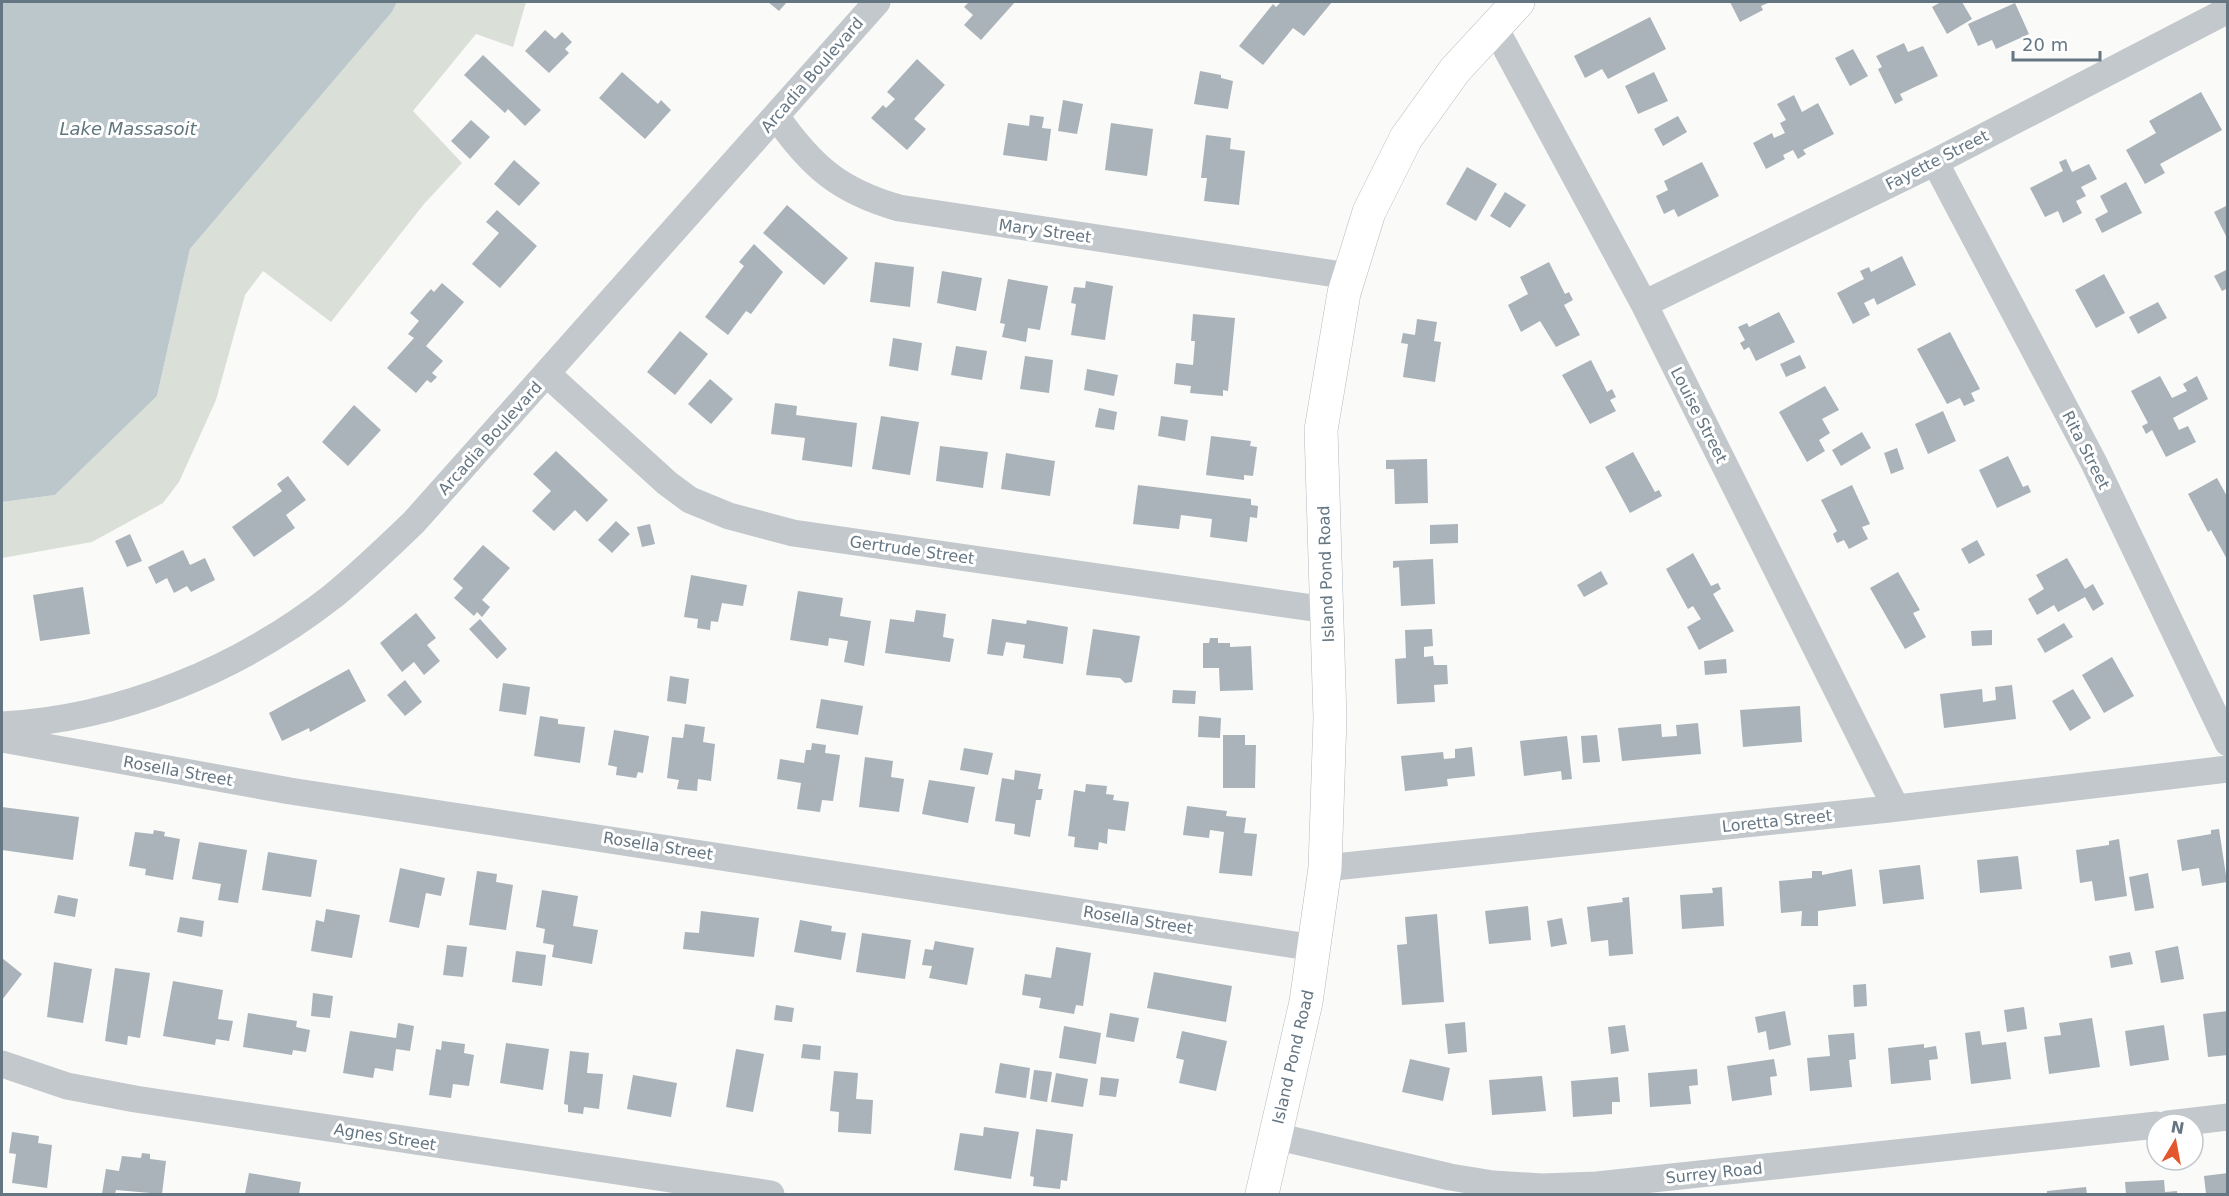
<svg xmlns="http://www.w3.org/2000/svg" width="2229" height="1196" viewBox="0 0 2229 1196" font-family="'DejaVu Sans',sans-serif">
<style>
.green{fill:#dadfd7}
.water{fill:#bbc7cb}
.building{fill:#aab3b9}
.lines{fill:none;stroke-linecap:round;stroke-linejoin:round}
.primary-casing{stroke:#b5babe;stroke-width:34}
.minor{stroke:#c3c8cc;stroke-width:27}
.primary{stroke:#fff;stroke-width:33}
.labels{text-anchor:middle;dominant-baseline:central;stroke-width:6;stroke-linejoin:round;paint-order:stroke}
.street-label{font-size:16px;fill:#657683;stroke:#fff}
.water-label{font-size:18px;font-style:italic;fill:#60757c;stroke:#fff}
</style>
<rect width="100%" height="100%" fill="#fafaf8"/>
<!-- green -->
<path class="green" d="M397 2H526L513 47 476 34 413 111 462 163 424 204 331 322 263 271 245 295 216 400 179 482 163 503 92 542 2 558V502L55 495 157 396 190 249 392 12Z"/>
<!-- water -->
<path class="water" d="M2 2H397L392 12 190 249 157 396 55 495 2 502Z"/>
<!-- building -->
<path class="building" d="M768 2H787L779 11Z
M969 2H1015L981 40 964 25 973 15 964 7Z
M1281 2H1332L1304 36 1293 28 1263 65 1239 46 1273 4 1276 7Z
M1730 2H1770L1761 6 1763 10 1740 22Z
M1941 2H1962L1972 19 1947 34 1932 7Z
M2015 3 2029 34 1996 49 1992 40 1978 46 1968 24Z
M1650 17 1666 49 1608 79 1602 69 1585 78 1574 56Z
M545 30 555 39 562 32 572 42 565 49 569 53 549 73 525 51Z
M1904 43 1908 52 1923 46 1938 76 1900 94 1903 100 1895 104 1878 69 1882 67 1876 56Z
M1853 49 1868 76 1850 86 1835 58Z
M483 55 541 110 525 126 508 109 505 113 464 75Z
M917 59 945 85 914 119 926 129 907 150 871 118 883 105 886 108 895 99 887 92Z
M1200 71 1221 75V78L1233 81 1228 109 1194 104Z
M622 72 658 104 661 100 671 110 645 139 599 98Z
M1654 72 1668 101 1638 114 1625 86Z
M2201 92 2222 130 2160 164 2165 173 2145 184 2126 150 2156 133 2149 121Z
M1794 95 1802 112 1818 103 1834 134 1803 150 1806 154 1798 159 1793 150 1783 155 1785 159 1766 169 1753 143 1772 133 1774 138 1785 133 1780 123 1786 120 1777 104Z
M1063 100 1083 104 1077 134 1058 131Z
M1030 115 1044 117 1042 128 1051 129 1047 161 1003 155 1008 123 1029 126Z
M1678 116 1687 132 1663 146 1654 129Z
M471 120 490 137 470 159 451 141Z
M1111 123 1153 129 1147 176 1105 170Z
M1206 135 1231 138 1230 149 1245 151 1239 205 1204 201 1207 178H1201Z
M2066 159 2072 172 2089 164 2097 179 2081 187 2086 196 2076 201 2082 213 2063 223 2058 211 2045 217 2030 188 2063 171 2059 162Z
M514 160 540 183 519 206 494 184Z
M1702 162 1719 196 1678 217 1674 209 1664 214 1656 196 1668 190 1664 181Z
M1467 167 1497 184 1476 221 1446 204Z
M2126 182 2142 213 2102 233 2095 219 2108 212 2100 196Z
M1505 192 1526 205 1510 228 1490 216Z
M787 205 848 258 824 285 763 233Z
M2228 205V240L2214 212Z
M497 210 537 246 500 288 472 264 499 233 486 222Z
M754 244 783 272 751 314 746 311 728 335 705 317 744 266 739 262Z
M1902 256 1916 285 1877 305 1874 298 1864 303 1870 315 1853 324 1837 293 1864 279 1860 271 1869 267 1871 272Z
M875 262 914 267 910 307 870 302Z
M1549 262 1565 294 1569 292 1573 300 1564 305 1580 335 1556 347 1540 321 1521 332 1508 305 1528 294 1520 277Z
M2228 269V288L2222 291 2214 276Z
M942 271 982 278 976 311 937 303Z
M2104 274 2125 313 2096 328 2075 290Z
M1008 279 1048 286 1040 330 1028 328 1026 342 1002 337 1005 324 1000 323Z
M1086 281 1113 286 1105 340 1071 335 1076 304 1071 303 1074 287 1085 288Z
M442 283 464 302 426 346 443 361 432 373 437 377 431 383 427 380 416 393 387 368 414 338 408 334 419 321 410 313 431 289 434 292Z
M2158 302 2167 318 2138 334 2129 317Z
M1779 312 1795 342 1756 361 1749 347 1744 350 1740 343 1745 340 1738 327 1747 323 1749 327Z
M1193 314 1235 318 1228 391 1223 390V396L1190 393 1191 386 1174 384 1176 363 1193 365 1195 341H1191Z
M1417 319 1437 322 1434 341 1441 342 1435 382 1403 377 1408 344 1401 343 1403 333 1415 335Z
M680 331 708 354 675 395 647 372Z
M1950 332 1980 389 1971 393 1975 401 1964 406 1960 398 1947 404 1917 349Z
M893 338 922 343 918 371 889 366Z
M956 346 987 351 982 380 951 375Z
M1800 355 1806 368 1786 377 1780 364Z
M1025 356 1053 360 1049 393 1020 389Z
M1591 360 1607 392 1612 389 1616 397 1610 400 1616 411 1590 424 1562 375Z
M1087 369 1118 375 1114 396 1084 390Z
M2160 376 2172 398 2187 391 2183 384 2197 376 2208 399 2173 418 2179 430 2188 426 2196 442 2166 457 2152 430 2146 434 2142 426 2148 423 2131 391Z
M710 379 733 399 711 424 688 404Z
M1825 386 1839 410 1822 419 1830 433 1819 440 1825 451 1807 462 1779 412Z
M775 403 797 406 796 415 857 423 852 467 802 460 805 438 771 434Z
M354 405 381 430 348 466 322 442Z
M1099 408 1117 412 1114 430 1095 427Z
M1943 411 1956 441 1928 454 1915 424Z
M881 416 919 422 910 475 872 469Z
M1161 416 1188 420 1185 441 1158 436Z
M1862 432 1871 448 1841 466 1832 450Z
M1211 436 1251 441 1250 446 1257 447 1253 476 1244 475V480L1206 475Z
M940 446 988 452 983 488 936 481Z
M1897 448 1904 469 1891 474 1884 453Z
M556 451 608 500 587 522 575 510 554 531 532 511 551 491 533 474Z
M1633 452 1655 492 1659 490 1662 496 1630 513 1605 467Z
M1006 453 1055 461 1050 496 1001 489Z
M2008 456 2023 487 2028 485 2031 492 1997 508 1979 470Z
M1427 459 1428 503 1395 504 1394 469H1386V460Z
M288 476 306 500 286 515 295 528 254 557 232 527 282 491 277 484Z
M2217 478 2228 498V561L2211 530 2208 532 2188 494Z
M1138 485 1251 499V505L1258 506 1257 518 1250 517 1247 542 1210 537 1212 519 1181 515 1179 529 1133 524Z
M1852 485 1870 524 1862 527 1868 539 1849 549 1844 540 1837 543 1833 534 1837 531 1821 500Z
M616 521 630 534 612 553 598 540Z
M650 524 655 544 642 547 637 527Z
M1458 524V543L1430 544V525Z
M130 534 142 561 127 567 115 541Z
M1977 540 1985 555 1969 564 1961 549Z
M483 545 510 568 482 600 490 607 482 617 477 612 474 616 454 598 463 588 453 579Z
M183 550 190 565 205 558 215 580 191 592 187 586 174 593 167 578 156 584 148 567Z
M1693 553 1711 586 1718 583 1721 589 1713 594 1734 631 1699 650 1687 627 1701 619 1693 606 1688 609 1666 569Z
M2067 558 2085 589 2093 584 2104 604 2093 611 2085 597 2058 612 2054 605 2037 615 2028 599 2044 589 2036 575Z
M1433 559 1435 604 1401 606 1399 567 1393 568V561Z
M1601 571 1608 584 1584 597 1577 585Z
M1898 572 1920 610 1913 613 1926 637 1905 649 1870 588Z
M691 575 747 585 743 606 722 603 718 622 711 621 710 630 697 628 698 619 684 617Z
M83 587 90 634 40 641 33 595Z
M798 591 843 598 840 616 871 621 864 666 844 662 848 641 829 638 828 646 790 640Z
M916 610 946 614 943 637 954 639 950 662 885 653 890 619 914 622Z
M416 613 436 638 427 645 440 661 424 675 414 662 402 672 380 643Z
M480 619 507 649 497 659 469 629Z
M992 619 1026 624 1027 620 1068 627 1063 664 1023 658 1025 645 1006 642 1003 656 987 654Z
M2064 623 2073 637 2045 653 2037 639Z
M1093 629 1140 636 1132 682 1125 683 1120 678 1086 675Z
M1432 629 1433 646 1424 647V657L1433 656 1434 665H1447L1448 684 1434 685 1435 702 1397 704 1395 659 1406 658 1405 630Z
M1992 630V645L1972 646 1971 631Z
M1210 638H1218V643H1230V647L1251 646 1253 690 1220 691 1219 668H1203V643H1209Z
M2112 657 2134 696 2104 713 2082 675Z
M1726 659 1727 673 1705 675 1704 661Z
M349 669 366 701 310 732 309 728 282 741 269 713Z
M670 676 689 679 686 704 667 701Z
M405 680 422 702 405 716 387 695Z
M503 683 530 687 526 715 499 711Z
M2012 685 2016 719 1944 728 1940 694 1982 689 1983 702 1996 700 1995 687Z
M2073 689 2091 718 2070 731 2052 701Z
M1173 690 1196 691 1195 704 1172 703Z
M821 699 863 706 858 735 816 728Z
M1800 706 1802 742 1743 747 1740 710Z
M540 716 558 719V724L585 727 580 763 534 756Z
M1199 716 1221 718 1220 738 1198 737Z
M1698 723 1701 754 1622 761 1618 728 1661 724 1662 737 1677 736 1676 725Z
M685 724 705 727 703 742 715 744 711 781 698 779 697 791 677 789 679 780 667 778 672 737 683 738Z
M614 730 649 736 643 773 638 772 636 778 616 775 617 767 608 765Z
M1223 735H1245V745H1256L1255 788H1223Z
M1597 735 1600 762 1583 763 1581 736Z
M1567 736 1572 779 1562 780 1561 771 1524 776 1520 741Z
M812 743 826 745 825 753 840 755 833 801 822 800 820 812 797 809 801 783 777 779 780 759 804 763 806 750H811Z
M1472 747 1475 776 1447 779 1448 786 1405 791 1401 756 1443 752 1444 759 1455 758V749Z
M964 748 993 753 988 775 960 770Z
M865 757 893 761 891 777 904 779 899 812 859 807Z
M1015 770 1041 774 1038 789H1043L1041 800H1036L1030 837 1014 834 1015 824 995 821 1002 778 1014 780Z
M929 780 975 787 968 823 922 814Z
M1086 784 1107 786 1106 794 1114 795 1113 800 1129 802 1125 831 1108 829 1107 844 1099 842 1098 850 1074 847 1075 837 1068 836 1074 790 1085 792Z
M1187 806 1227 811 1226 816 1246 818 1244 833 1257 834 1252 876 1219 873 1224 832 1210 830 1209 838 1183 835Z
M2 807 79 817 73 860 2 850Z
M2219 829 2227 882 2202 886 2199 868 2182 871 2177 840 2211 834V830Z
M154 830 165 832 164 836 180 839 173 880 145 875 146 869 129 866 135 832 153 834Z
M2119 839 2127 896 2095 901 2092 881 2080 883 2076 850 2109 845V841Z
M199 842 247 850 238 903 218 900 221 884 192 879Z
M268 852 317 860 311 897 262 890Z
M2018 856 2022 889 1980 893 1977 860Z
M1920 865 1924 899 1883 904 1879 870Z
M400 868 445 878 441 896 426 893 419 928 389 922Z
M1852 869 1856 906 1818 911V926H1801L1802 911 1781 913 1779 881 1812 878V871H1822V875Z
M477 871 497 874 496 882 513 885 506 930 469 925Z
M2148 873 2154 908 2135 911 2129 877Z
M1722 887 1724 926 1682 929 1680 895 1713 893 1712 888Z
M542 890 578 896 573 926 598 930 592 964 552 957 554 945 543 943 545 929 536 927Z
M58 895 78 899 75 917 54 913Z
M1629 897 1633 954 1609 956 1608 940 1591 942 1587 907 1623 902 1622 898Z
M1528 906 1531 940 1489 944 1485 911Z
M326 909 360 915 352 958 311 951 316 920 324 922Z
M701 911 759 918 754 957 683 949 685 932 699 933Z
M1437 914 1444 1002 1402 1005 1397 945 1407 944 1405 917Z
M180 917 204 921 202 937 177 932Z
M1562 918 1567 944 1551 947 1547 921Z
M800 920 832 926 831 931 846 933 841 960 794 952Z
M862 933 911 940 905 979 856 972Z
M935 941 974 948 967 985 929 978 932 966 922 965 925 949 933 950Z
M447 945 467 947 463 977 443 975Z
M2178 946 2184 979 2161 983 2155 951Z
M1056 947 1091 953 1083 1006 1076 1005 1074 1014 1039 1008 1041 998 1022 995 1025 974 1051 978Z
M516 951 546 955 542 986 512 982Z
M2130 952 2133 964 2111 968 2109 956Z
M2 958 22 974 2 1000Z
M54 962 92 969 83 1023 47 1017Z
M115 968 150 973 140 1038 128 1036 127 1045 105 1041Z
M1154 972 1232 986 1226 1022 1147 1008Z
M173 981 223 990 218 1019 233 1021 229 1041 216 1039 215 1045 163 1036Z
M1866 984 1867 1006 1854 1007 1853 985Z
M313 993 333 996 330 1018 311 1016Z
M776 1005 794 1008 792 1022 774 1020Z
M2024 1007 2027 1029 2007 1032 2004 1010Z
M1785 1011 1791 1045 1769 1050 1766 1031 1758 1033 1755 1017Z
M2228 1011V1055L2208 1057 2203 1014Z
M248 1013 297 1021 296 1027 310 1030 306 1052 293 1050 292 1055 243 1047Z
M1110 1013 1139 1018 1134 1042 1106 1037Z
M2092 1018 2100 1067 2049 1074 2044 1037 2061 1035 2059 1023Z
M1465 1022 1467 1052 1448 1054 1445 1024Z
M398 1023 414 1026 410 1051 396 1049 393 1071 375 1068 373 1078 343 1073 350 1031 396 1038Z
M1625 1025 1629 1051 1611 1054 1608 1027Z
M2164 1025 2169 1060 2130 1066 2125 1031Z
M1064 1026 1101 1033 1096 1064 1059 1058Z
M1182 1031 1227 1041 1216 1091 1179 1083 1184 1060 1176 1058Z
M1980 1031 1982 1045 2006 1042 2011 1079 1971 1084 1965 1033Z
M1854 1033 1856 1059 1849 1060 1852 1087 1810 1091 1807 1058 1830 1056 1828 1035Z
M442 1041 465 1044 464 1053 474 1055 469 1086 453 1084 451 1098 429 1095 436 1049 441 1050Z
M506 1043 549 1049 543 1090 500 1083Z
M803 1044 821 1046 820 1060 801 1058Z
M1924 1044V1048L1936 1046 1938 1059 1929 1060 1931 1080 1891 1084 1888 1048Z
M736 1049 764 1054 753 1112 726 1107Z
M570 1051 589 1053 587 1073 603 1074 599 1109 584 1107 583 1114 568 1112V1105L564 1104Z
M1410 1059 1450 1068 1443 1101 1402 1092Z
M1774 1059 1777 1076 1770 1077 1772 1095 1732 1101 1727 1066Z
M1000 1063 1030 1068 1026 1098 995 1093Z
M1697 1069 1698 1085 1689 1086 1691 1104 1650 1107 1648 1073Z
M1034 1070 1052 1072 1047 1102 1030 1099Z
M834 1071 858 1073 856 1099 873 1100 871 1134 838 1132 839 1112 830 1111Z
M1056 1073 1088 1079 1083 1107 1051 1102Z
M633 1075 677 1083 671 1117 627 1109Z
M1542 1076 1546 1111 1492 1115 1489 1080Z
M1101 1077 1119 1079 1116 1097 1099 1095Z
M1618 1077 1620 1102H1612V1114L1573 1117 1571 1081Z
M984 1127 1019 1132 1011 1179 954 1170 960 1133 983 1136Z
M1036 1129 1073 1134 1067 1181 1061 1180 1060 1189 1033 1186 1034 1177 1030 1176Z
M12 1132 39 1136 38 1143 52 1145 47 1188 12 1183 16 1154 9 1153Z
M142 1153 150 1154V1159L166 1161 162 1194 116 1190 115 1194H102L106 1169 119 1171 122 1156 141 1158Z
M249 1173 301 1182 299 1194H245Z
M2228 1173V1194H2206L2204 1176Z
M2164 1180 2165 1192 2177 1191V1194H2126L2125 1182Z
M2086 1187 2087 1194H2047V1191Z"/>
<g class="lines">
<defs>
<path id="primary" d="M1262 1194 1306 1002 1325 868 1330 718 1321 430 1344 293 1369 212 1406 138 1455 70 1518 2"/>
</defs>
<!-- primary casing -->
<use href="#primary" class="primary-casing"/>
<!-- minor -->
<path class="minor" d="M1494 26 1644 304 1896 808
M776 116C811 166 839 191 899 208L1349 276
M1935 162 2094 463 2228 743
M1644 304 1935 162 2228 10
M547 374 667 483 690 500 729 516 793 533 1327 610
M2 725C120 719 240 669 333 596 361 573 388 547 414 522L877 2
M2 739 290 791 1315 948
M1325 868 1889 809 2228 769
M2 1064 67 1086 135 1099 771 1194
M2168 1124 2228 1117
M1275 1136 1450 1177 1493 1184 1542 1187 1597 1185 2157 1125"/>
<!-- primary -->
<use href="#primary" class="primary"/>
</g>
<g class="labels">
<!-- street labels -->
<g class="street-label">
<text transform="translate(812 75) rotate(-49)">Arcadia Boulevard</text>
<text transform="translate(1937 160) rotate(-27)">Fayette Street</text>
<text transform="translate(1045 231) rotate(8)">Mary Street</text>
<text transform="translate(1699 415) rotate(63)">Louise Street</text>
<text transform="translate(490 438) rotate(-48)">Arcadia Boulevard</text>
<text transform="translate(2086 450) rotate(63)">Rita Street</text>
<text transform="translate(912 550) rotate(8)">Gertrude Street</text>
<text transform="translate(1326 574) rotate(-92)">Island Pond Road</text>
<text transform="translate(178 771) rotate(10)">Rosella Street</text>
<text transform="translate(1777 821) rotate(-6)">Loretta Street</text>
<text transform="translate(658 846) rotate(9)">Rosella Street</text>
<text transform="translate(1138 920) rotate(9)">Rosella Street</text>
<text transform="translate(1293 1057) rotate(-77)">Island Pond Road</text>
<text transform="translate(385 1137) rotate(9)">Agnes Street</text>
<text transform="translate(1714 1173) rotate(-6)">Surrey Road</text>
</g>
<!-- water labels -->
<g class="water-label">
<text x="128" y="128">Lake Massasoit</text>
</g>
</g>
<!-- border -->
<rect width="2229" height="1196" fill="none" stroke="#657683" stroke-width="6"/>
<!-- north arrow -->
<g transform="translate(2175 1142) rotate(10)"><circle r="28" fill="#ffffff" stroke="#c1c8cd" stroke-width="1.5"/>
<path d="M0-4.5L10 22L0 15L-10 22Z" fill="#e4572e"/>
<text y="-9" font-size="16" font-weight="bold" text-anchor="middle" fill="#657683">N</text>
</g>
<!-- scale -->
<path d="M2013 51v9h87v-9" fill="none" stroke="#657683" stroke-width="3"/>
<text x="2022" y="51" font-size="18" fill="#657683" stroke="#ffffff" stroke-width="4.5" paint-order="stroke">20 m</text>
</svg>
